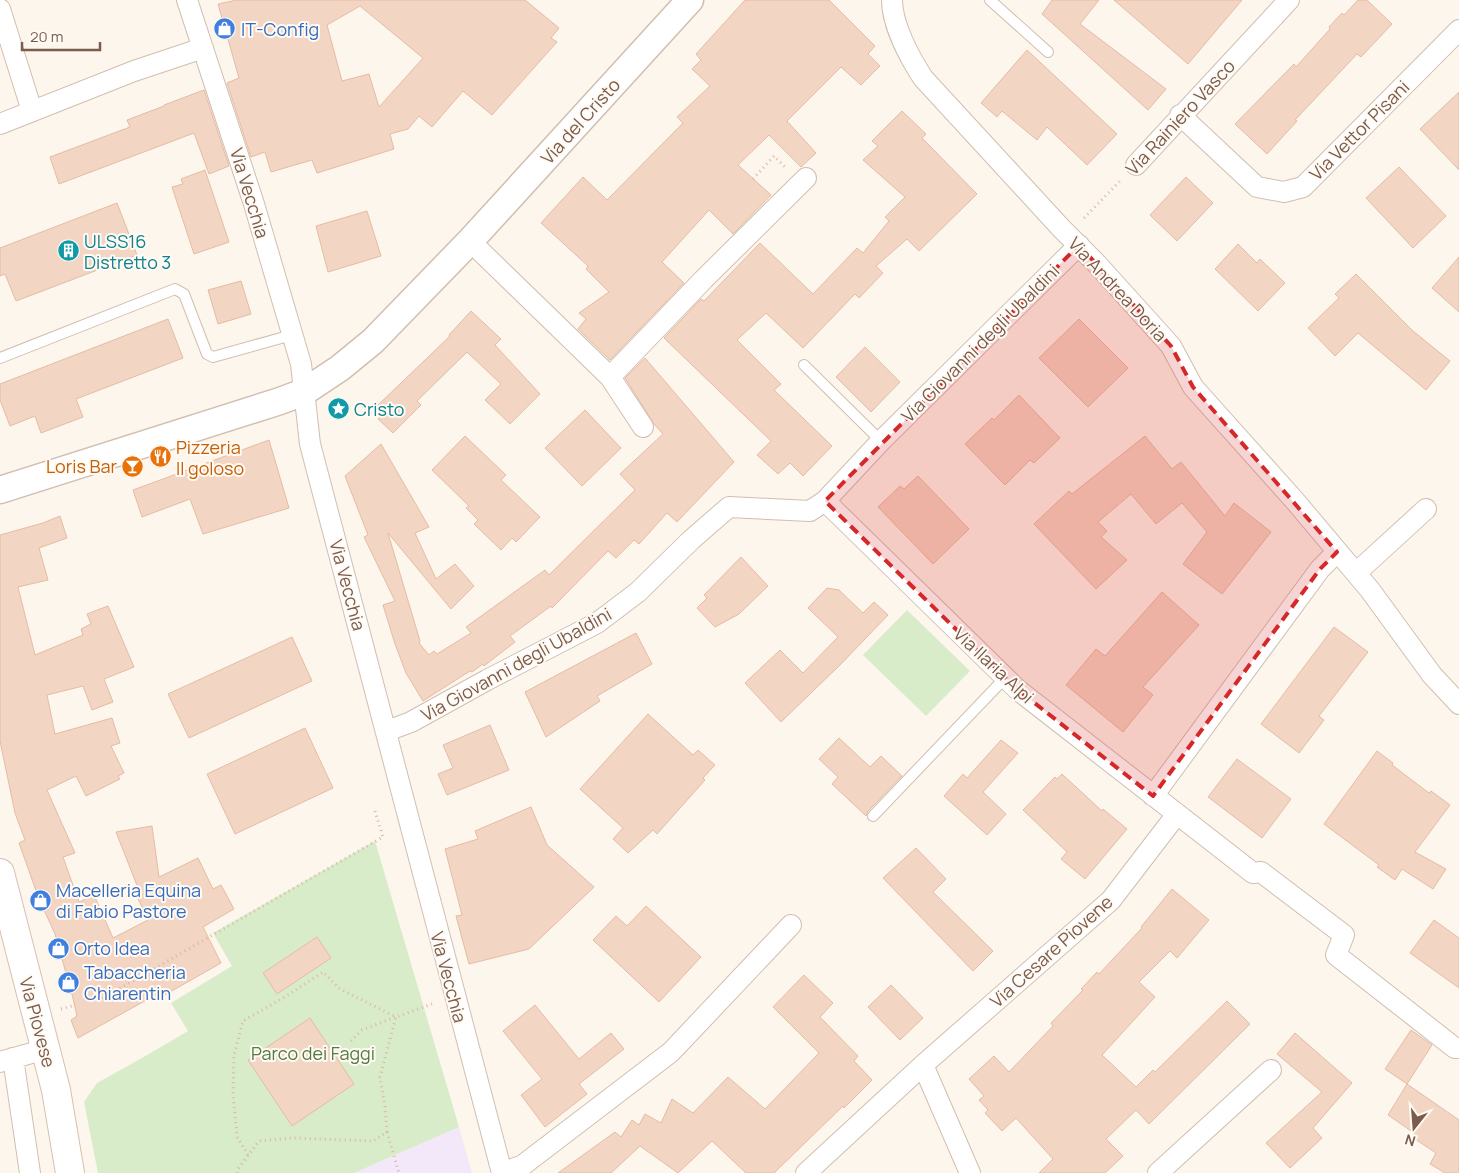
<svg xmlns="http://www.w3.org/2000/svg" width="1459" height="1173" viewBox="0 0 1459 1173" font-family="Manrope,sans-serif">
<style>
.education{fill:#f3e8fa}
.green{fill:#d8ecc9}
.building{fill:#f3d5c3;stroke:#e6bba3;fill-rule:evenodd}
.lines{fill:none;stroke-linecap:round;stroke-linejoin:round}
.service-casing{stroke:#d1beb0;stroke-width:12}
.minor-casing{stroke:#d1beb0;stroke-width:22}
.tertiary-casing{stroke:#d1beb0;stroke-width:29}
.secondary-casing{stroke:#d6c0b0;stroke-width:30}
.path{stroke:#d9b8a5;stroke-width:3;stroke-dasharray:1 4;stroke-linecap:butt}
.service{stroke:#fff;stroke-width:10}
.minor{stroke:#fff;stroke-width:20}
.tertiary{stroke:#fff;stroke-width:26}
.secondary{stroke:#fff;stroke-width:28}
.marked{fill:#d62828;fill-opacity:0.2;stroke:#d62828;stroke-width:4;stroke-dasharray:10 6;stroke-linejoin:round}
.labels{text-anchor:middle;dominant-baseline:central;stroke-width:4;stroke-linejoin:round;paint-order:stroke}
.shop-label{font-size:18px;fill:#366cbe;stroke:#fffaf3;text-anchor:start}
.street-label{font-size:18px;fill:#7a5c4d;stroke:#fffaf3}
.culture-label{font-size:18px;fill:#0d838f;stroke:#fffaf3;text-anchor:start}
.food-label{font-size:18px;fill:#c56008;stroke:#fffaf3;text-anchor:start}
.park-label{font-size:18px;fill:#537a41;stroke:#fffaf3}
</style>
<rect width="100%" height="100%" fill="#fdf6ec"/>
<!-- education -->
<path class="education" d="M459 1127 472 1173H354Z"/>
<!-- green -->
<path class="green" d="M907 610 970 671 926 716 863 655Z
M375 841 459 1127 354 1173H98L84 1102 97 1083 142 1058 188 1031 171 1003 232 966 213 933Z"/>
<!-- building -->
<path class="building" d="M237 0H525L559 28 551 38 557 42 492 115 463 91 432 127 419 116 408 129 390 134 394 149 317 173 312 160 271 172 265 152 251 157 227 83 239 78 218 4ZM360 6 423 58 379 107 369 74 342 81 327 25Z
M745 0H829L875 46 868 54 880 66 861 85 841 67 787 121 816 153 801 167 769 135 738 165 771 195 733 234 709 210 662 262 684 283 610 360 578 329 586 319 579 313 609 292 586 269 588 266 541 223 583 177 607 200 683 123 677 117 710 86 692 69 701 60 696 54Z
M1052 0H1099L1080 24 1166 89 1148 110 1042 14Z
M1114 0H1242L1188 64Z
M1358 0H1367L1392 24 1361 57 1357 54 1295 120 1297 121 1267 154 1235 124 1294 64 1296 67 1330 29 1329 27 1342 13 1344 15Z
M1027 50 1117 134 1087 165 1047 127 1037 140 1002 111 997 117 981 103Z
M204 90 229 166 209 174 194 133 59 184 50 157 130 127 127 120 164 106V105Z
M1459 92V170L1420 129Z
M902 111 926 134 922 138 977 194 919 251 907 239 876 266 883 273 859 298 855 294 803 348 766 313 737 340 781 384 774 390 832 446 803 476 790 463 778 474 757 455 771 441 664 338 701 299 704 301 760 243 813 294 857 248 863 253 889 221 885 217 905 197 863 160 878 146 872 141Z
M1399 167 1446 216 1413 248 1366 198Z
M205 170 229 242 194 254 172 187 183 184 181 179Z
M1186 177 1213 203 1177 241 1150 215Z
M117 203 137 255 16 301 5 274 0 276V248Z
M367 211 381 256 328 272 316 226Z
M1238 244 1257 263 1260 259 1285 283 1258 311 1215 269Z
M1459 257V312L1432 288Z
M1356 274 1413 331 1450 361 1426 390 1358 333 1335 356 1308 328 1339 298 1335 294Z
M241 281 251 314 218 324 208 290Z
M471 311 501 339 495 345 540 394 510 424 485 400 501 384 467 352 417 401 421 405 393 433 378 419 384 413 377 406 450 336 449 335Z
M168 319 183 358 76 399 83 417 41 433 35 416 10 426 0 400V384Z
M1079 319 1128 368 1088 407 1039 358Z
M865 347 900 382 871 412 836 377Z
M645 358 734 462 677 522 667 513 639 544 634 540 616 558 608 551 552 608 551 606 510 636 515 642 484 666 483 664 472 672 470 671 423 701 406 673 395 644 383 605 395 601 364 537 368 535 345 476 381 444 429 527 415 533 436 579 455 564 474 586 451 609 388 533 420 641 419 643 429 655 434 651 437 654 471 633 466 627 545 570 549 575 635 490 620 474 663 434 654 424 625 378Z
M1019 395 1060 438 1034 463 1030 460 1005 485 965 444 992 418 994 420Z
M585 410 621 448 582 486 545 448Z
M465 436 506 475 501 480 540 517 516 542 512 538 501 550 474 524 478 520 466 508 469 506 432 470Z
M1145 436 1172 469 1181 462 1225 516 1234 503 1271 532 1222 594 1183 564 1207 532 1182 503 1156 524 1131 494 1098 522 1107 531 1101 537 1127 560 1096 589 1034 524 1069 491 1072 494Z
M269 440 289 508 203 534 190 499 142 517 133 490Z
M918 476 969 529 933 564 878 507 900 486 904 489Z
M60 516 67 538 39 548 48 580 18 587 35 655 83 635 81 629 91 624 87 614 108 606 134 667 104 679 113 702 92 710 83 686 47 695 55 734 112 718 120 743 111 746 124 773 118 776 120 779 86 796 76 776 47 790 75 853 63 857 79 902 94 895 113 938 148 920 134 890 138 888 116 832 152 826 159 877 198 858 213 889 221 885 234 909 203 927 221 963 163 996 161 992 78 1038 71 1020 77 1016 73 998 55 934 39 899 19 843 25 840 15 813 0 741V535L43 523Z
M741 557 768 586 739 614 715 627 697 608 707 598 704 595Z
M827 588 839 590 863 613 874 602 888 615 840 665 781 722 745 683 780 650 803 673 838 637 808 608Z
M1162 592 1199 625 1143 687 1153 695 1123 732 1066 685 1096 649 1105 656Z
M1334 627 1368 652 1319 716 1324 720 1299 753 1261 724Z
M636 633 652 664 597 696 600 701 546 737 525 692Z
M292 637 312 681 189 738 168 694Z
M648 714 693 755 698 750 715 765 703 778 705 780 657 834 653 830 628 853 613 839 623 828 580 789Z
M490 725 509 770 447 795 438 774 453 768 443 745Z
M305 728 333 788 235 834 207 774Z
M839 738 870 767 881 756 902 776 868 811 866 816 832 784 838 777 819 759Z
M1001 740 1018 753 983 792 1006 814 987 835 944 796 963 774 967 778Z
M1377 751 1393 763 1392 765 1429 793 1431 791 1450 805 1415 852 1446 869 1433 889 1402 869 1395 880 1377 867 1379 865 1324 824Z
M1237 759 1291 799 1262 838 1208 797Z
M1062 774 1102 811 1103 809 1127 829 1085 879 1061 859 1067 852 1023 810 1055 777 1057 779Z
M531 807 547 845 594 887 529 949 469 964 456 916 462 915 445 849 478 839 475 831Z
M916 848 946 879 933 892 993 951 973 971 883 878Z
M1172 889 1209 920 1177 958 1170 951 1139 982 1155 997 1102 1055 1136 1087 1153 1070 1155 1072 1227 1001 1250 1024 1149 1124 1136 1110 1106 1139 1123 1156 1105 1173H1039L1053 1159 1016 1118 1002 1131 985 1113 988 1110 979 1100 984 1096 969 1079 994 1056 1009 1072 1053 1026 1051 1023 1083 990 1081 989 1097 972 1099 974 1142 928 1141 927Z
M646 906 701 957 659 1002 593 940 616 916 627 926Z
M1434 920 1459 938V988L1410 953Z
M317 937 331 958 277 994 263 973Z
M804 975 833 1003 820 1017 858 1056 854 1061 872 1080 844 1108 843 1106 774 1173H746L712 1141 678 1173 640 1146 611 1173H558L615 1132 621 1137 632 1120 639 1125 645 1114 661 1123 672 1099 693 1113 728 1077 765 1109 819 1053 773 1007Z
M891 985 923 1018 900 1040 868 1007Z
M535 1005 579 1059 611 1033 624 1049 579 1084 587 1094 545 1127 521 1095 542 1079 503 1031Z
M310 1018 354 1084 292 1126 248 1060Z
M1411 1030 1432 1045 1407 1084 1459 1120V1173H1445L1430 1164 1436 1153 1412 1137 1414 1133 1388 1115 1407 1084 1385 1069Z
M1295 1033 1352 1083 1313 1128 1322 1138 1290 1168 1266 1143 1322 1092 1277 1054Z"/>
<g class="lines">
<defs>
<path id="service" d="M990 0 1048 52
M0 358 175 289 184 294 207 354 213 357 292 335
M804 365 881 441
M873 816 1005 678"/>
<path id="minor" d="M187 0 254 204 301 364 310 444 502 1173
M892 0C892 25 910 58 923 78L1061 228 1097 264 1171 346 1193 387 1295 501 1370 590 1432 675 1459 704
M0 9 32 111
M1180 115 1257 187 1284 192 1303 187 1459 30
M0 124 134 71 203 48
M1136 165 1289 0
M470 241 610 377 643 427
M610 377 703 280 806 178
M825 501 1018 690 1253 873 1261 872 1344 935 1336 955 1455 1048H1459
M1356 573 1426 509
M387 731 411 722 487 680 597 623 638 592 691 540 729 507 810 511 825 501 881 441 1079 245
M1153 796 1320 569 1337 552
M13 1058 30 1173
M0 1062 46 1049
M923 1065 970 1173
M502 1173 523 1165 671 1052 791 925
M806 1173 923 1065 1111 900 1177 814
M1158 1173 1271 1070"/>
<path id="tertiary" d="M0 490 280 401 304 392 340 368 373 341 470 241 690 0"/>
<path id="secondary" d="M0 873 56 1090 70 1173"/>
</defs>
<!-- service casing -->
<use href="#service" class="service-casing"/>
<!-- minor casing -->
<use href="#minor" class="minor-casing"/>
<!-- tertiary casing -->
<use href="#tertiary" class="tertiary-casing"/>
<!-- secondary casing -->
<use href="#secondary" class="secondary-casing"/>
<!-- path -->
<path class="path" d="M753 179 774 156 785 167
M1084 218 1120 181
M98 1001 383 837 375 811
M61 1009 75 1005
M387 1132 399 1173
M248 1155 237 1137 233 1094 234 1055 243 1021 288 995 323 972 340 989 396 1017 362 1030 349 1043
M237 1173 238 1169 259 1141 292 1138 373 1141 387 1132 385 1107 380 1077 396 1017 432 1004"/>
<!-- service -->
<use href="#service" class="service"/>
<!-- minor -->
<use href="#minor" class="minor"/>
<!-- tertiary -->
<use href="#tertiary" class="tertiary"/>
<!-- secondary -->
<use href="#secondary" class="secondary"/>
</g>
<!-- marked area -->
<path class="marked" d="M1079 245 1171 346 1193 387 1337 552 1320 569 1153 796 1018 690 825 501Z"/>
<!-- icons -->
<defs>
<symbol id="shop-disc" viewBox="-11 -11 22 22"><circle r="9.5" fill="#3f7fe0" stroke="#fffaf3"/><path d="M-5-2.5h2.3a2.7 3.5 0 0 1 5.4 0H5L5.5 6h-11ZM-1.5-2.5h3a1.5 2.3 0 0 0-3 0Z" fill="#fff"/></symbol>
<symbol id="building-disc" viewBox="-11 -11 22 22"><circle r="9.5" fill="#0f9aa8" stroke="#fffaf3"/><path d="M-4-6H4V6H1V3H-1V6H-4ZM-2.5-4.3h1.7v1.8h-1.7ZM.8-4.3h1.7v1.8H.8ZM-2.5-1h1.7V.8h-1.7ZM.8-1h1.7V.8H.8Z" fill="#fff"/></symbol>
<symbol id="sight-disc" viewBox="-11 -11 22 22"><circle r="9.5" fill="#0f9aa8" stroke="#fffaf3"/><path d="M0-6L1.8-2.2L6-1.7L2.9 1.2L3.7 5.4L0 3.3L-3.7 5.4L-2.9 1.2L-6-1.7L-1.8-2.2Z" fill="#fff"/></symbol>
<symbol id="restaurant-disc" viewBox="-11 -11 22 22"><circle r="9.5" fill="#e8710a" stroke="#fffaf3"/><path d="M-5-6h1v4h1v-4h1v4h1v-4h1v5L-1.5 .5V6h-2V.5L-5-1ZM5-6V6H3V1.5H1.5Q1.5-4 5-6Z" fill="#fff"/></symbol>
<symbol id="bar-disc" viewBox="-11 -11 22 22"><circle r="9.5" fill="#e8710a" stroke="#fffaf3"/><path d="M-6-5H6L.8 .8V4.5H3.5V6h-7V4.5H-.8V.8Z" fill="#fff"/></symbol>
</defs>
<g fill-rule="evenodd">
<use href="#shop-disc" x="212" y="16" width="25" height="25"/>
<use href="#building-disc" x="56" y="238" width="25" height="25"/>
<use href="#sight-disc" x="326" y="396" width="25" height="25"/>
<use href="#restaurant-disc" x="148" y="444" width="25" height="25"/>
<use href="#bar-disc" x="120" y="454" width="25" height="25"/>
<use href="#shop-disc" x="28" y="888" width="25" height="25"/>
<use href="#shop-disc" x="46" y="936" width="25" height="25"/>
<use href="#shop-disc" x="56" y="970" width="25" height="25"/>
</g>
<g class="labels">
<!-- shop labels -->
<g class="shop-label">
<text x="241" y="29">IT-Config</text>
<text x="56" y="890">Macelleria Equina<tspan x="56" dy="21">di Fabio Pastore</tspan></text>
<text x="74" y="948">Orto Idea</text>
<text x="84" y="972">Tabaccheria<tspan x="84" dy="21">Chiarentin</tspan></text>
</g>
<!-- street labels -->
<g class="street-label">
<text transform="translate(1180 117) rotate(-47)">Via Rainiero Vasco</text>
<text transform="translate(580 121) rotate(-48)">Via del Cristo</text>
<text transform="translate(1359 130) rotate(-45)">Via Vettor Pisani</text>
<text transform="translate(250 193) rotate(73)">Via Vecchia</text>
<text transform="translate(1118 289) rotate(47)">Via Andrea Doria</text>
<text transform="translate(980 343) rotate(-45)">Via Giovanni degli Ubaldini</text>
<text transform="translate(348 585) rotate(75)">Via Vecchia</text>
<text transform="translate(516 664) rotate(-29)">Via Giovanni degli Ubaldini</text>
<text transform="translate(994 665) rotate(43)">Via Ilaria Alpi</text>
<text transform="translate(1051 951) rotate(-42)">Via Cesare Piovene</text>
<text transform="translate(449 977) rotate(75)">Via Vecchia</text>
<text transform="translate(38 1022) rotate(75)">Via Piovese</text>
</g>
<!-- culture labels -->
<g class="culture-label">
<text x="84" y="241">ULSS16<tspan x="84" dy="21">Distretto 3</tspan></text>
<text x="354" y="409">Cristo</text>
</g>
<!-- food labels -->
<g class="food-label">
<text x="176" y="447">Pizzeria<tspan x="176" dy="21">II goloso</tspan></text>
<text x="117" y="466" text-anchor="end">Loris Bar</text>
</g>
<!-- park labels -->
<g class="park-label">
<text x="313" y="1053">Parco dei Faggi</text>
</g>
</g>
<!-- north arrow -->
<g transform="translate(1414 1128) rotate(197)" stroke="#fffaf3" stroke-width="4" paint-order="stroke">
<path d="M0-4L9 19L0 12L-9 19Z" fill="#7a5c4d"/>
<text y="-8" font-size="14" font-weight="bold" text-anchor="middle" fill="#7a5c4d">N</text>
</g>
<!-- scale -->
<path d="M22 42v8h78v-8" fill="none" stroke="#7a5c4d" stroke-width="2.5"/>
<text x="30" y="42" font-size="15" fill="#7a5c4d" stroke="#fffaf3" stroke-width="4" paint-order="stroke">20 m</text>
</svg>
